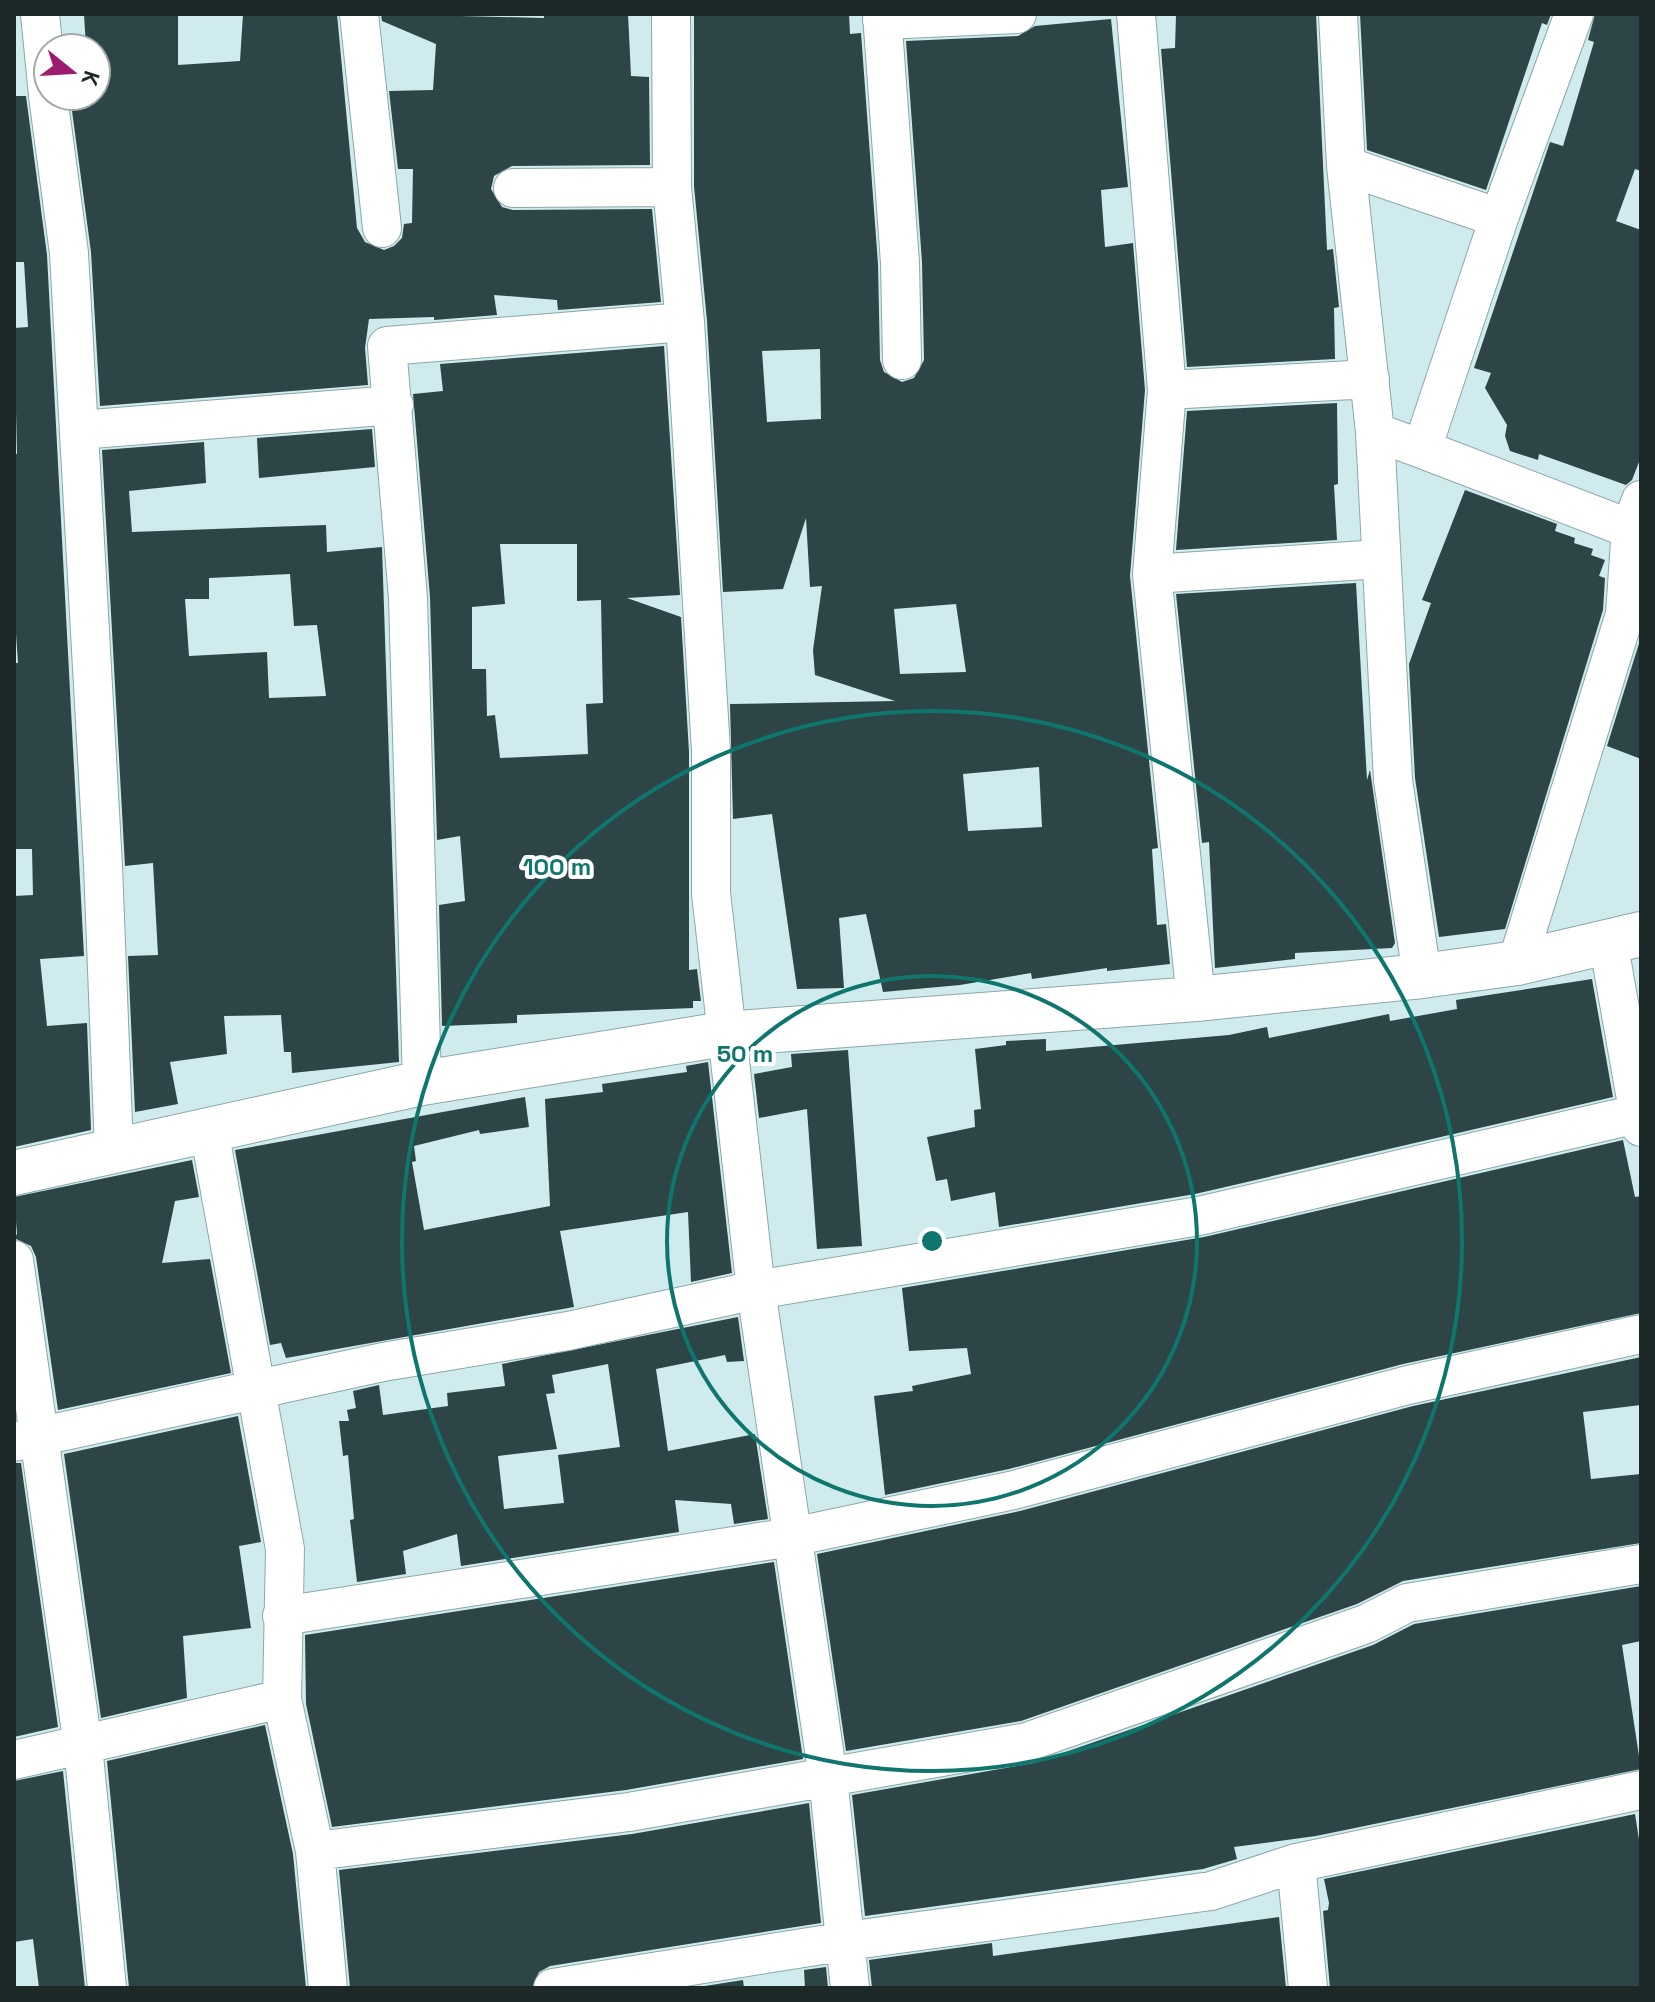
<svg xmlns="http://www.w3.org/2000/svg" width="1655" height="2002" viewBox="0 0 1655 2002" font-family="'Space Grotesk',sans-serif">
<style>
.building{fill:#2d4546;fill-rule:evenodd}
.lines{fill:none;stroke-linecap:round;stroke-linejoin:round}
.minor-casing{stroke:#8da7a9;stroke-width:40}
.tertiary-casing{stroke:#8da7a9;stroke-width:46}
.minor{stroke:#fff;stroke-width:38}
.tertiary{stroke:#fff;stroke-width:44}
.ring{fill:none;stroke:#0f766e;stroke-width:4}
.centre{fill:#0f766e;stroke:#fff;stroke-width:4}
.ring-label{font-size:24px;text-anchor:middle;font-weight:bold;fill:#0f766e;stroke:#fff;stroke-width:8;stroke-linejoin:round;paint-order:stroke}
</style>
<rect width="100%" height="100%" fill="#cfebed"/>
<!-- building -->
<path class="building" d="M84 14H178V65L240 61 243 14H337L357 228 365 242 384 250 394 246 402 238 404 224 412 223 413 169H398L389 91 433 90 436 44 382 21 381 14 544 18V14H628L631 76 649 77 650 165 512 166 494 176 491 189 502 207 513 210 652 209 661 302 558 310 557 300 494 295 497 315 434 320V317L369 319 365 348 368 385 100 406 91 252 70 96H96V48H86Z
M694 14H849L850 34 861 33 878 264 880 360 884 372 902 382 914 378 924 360 922 262 906 41 1018 36 1035 26 1111 19 1128 187 1101 190 1105 247 1133 243 1145 390 1130 576 1158 848 1152 849 1157 925 1166 924 1170 964 1107 971V968L1032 979 1031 973 960 985 883 992 866 914 839 918 844 988 797 989 772 814 733 819 730 704 895 701 815 675 813 650 822 586 810 587 806 518 783 589 723 592 707 321 694 186ZM820 349 821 419 767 422 762 351ZM956 604 966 672 900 674 894 609ZM1039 767 1042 827 968 831 963 774Z
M1192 14H1316L1327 250 1333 249 1339 307 1334 308 1335 359 1187 367 1161 49 1175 48 1176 16Z
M1360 14H1551L1547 25 1542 23 1486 190 1367 150Z
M1595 14H1641V171L1635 169 1616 221 1641 230V457L1632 480 1626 485 1539 454 1538 460 1510 451 1505 436 1507 425 1485 388 1491 373 1474 368 1550 142 1563 146 1594 42 1588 40Z
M14 96H26L47 255 84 956 40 959 47 1026 87 1023 91 1130 14 1147V896L33 895 32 849H14V663H18L14 606V454H17L14 328 28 327 24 262H14Z
M664 346 680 595 627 598 681 617 689 752V970L697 969 701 1001H693V1008L517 1015V1023L442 1026 439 905 465 901 460 836 437 840 430 597 413 394 443 391 440 364ZM500 544H577V601L601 600 603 703 586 704 588 754 500 758 495 715 487 716 486 669H472V607L505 604Z
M1337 403 1338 484 1334 485 1337 540 1176 550 1187 411Z
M372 429 375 467 259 478 257 438Z
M204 442 206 483 129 491 132 532 326 525 327 552 382 547 399 1062 292 1073 291 1052H284L281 1015 224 1016 227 1054 170 1062 178 1104 135 1112 128 956 158 955 153 863 125 866 102 450ZM290 574 294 626 317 625 326 696 269 698 267 652 189 656 185 599H209V578Z
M1465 490 1557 524 1555 531 1575 538 1574 543 1593 549 1591 555 1605 560 1599 576 1605 578 1603 610 1505 929 1439 937 1415 778 1409 664 1431 603 1422 600Z
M1356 583 1367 780 1370 770 1395 943 1392 948 1295 953V959L1215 968 1209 842 1202 843 1176 594Z
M1641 637V759L1607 746Z
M1592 979 1613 1097 1195 1194 999 1227 995 1192 951 1201 947 1179 936 1181 927 1137 975 1127 974 1110 981 1109 975 1049 1006 1045V1041L1046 1039V1051L1229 1035 1267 1027 1269 1038 1389 1014 1390 1021 1457 1009 1456 1000Z
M848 1050 862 1246 817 1249 807 1109 759 1118 754 1074 792 1067 791 1054Z
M708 1062 732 1273 691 1282 688 1212 560 1231 574 1307 286 1358 281 1343 270 1345 235 1150 525 1097 529 1127 480 1134 479 1130 414 1146 416 1161 412 1162 424 1230 550 1206 545 1099 603 1092 602 1084 687 1072 686 1066Z
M1623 1140 1635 1197 1641 1196V1313L1403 1364 1009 1469 885 1495 874 1396 913 1391 912 1386 971 1374 967 1348 909 1351 902 1288 1204 1237Z
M192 1160 199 1197 175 1201 162 1263 210 1259 231 1373 58 1410 36 1257 31 1246 14 1238 17 1234 14 1197Z
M738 1317 744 1361 727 1362 725 1355 656 1369 668 1451 755 1434 768 1519 734 1524 731 1504 675 1500 679 1532 461 1566 457 1534 403 1551 406 1574 357 1582 350 1520 354 1519 348 1455 343 1456 339 1421H349L347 1410 356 1408 353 1391 379 1385 383 1415 448 1406 447 1393 505 1386 502 1364ZM608 1364 620 1447 558 1455 564 1503 504 1509 498 1456 557 1449 546 1394 555 1393 552 1375Z
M1641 1357V1405L1583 1412 1591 1479 1641 1474V1543L1403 1581 1357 1604 1021 1721 846 1751 817 1554 1020 1511 1413 1406Z
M238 1416 261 1542 239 1546 251 1628 183 1636 187 1698 101 1718 64 1454Z
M14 1463H21L58 1727 14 1737Z
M774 1562 803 1759 626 1790 332 1827 306 1704 305 1635Z
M1641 1586V1641L1622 1645 1641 1769 1316 1836 1234 1847 1237 1859 1203 1869 865 1916 852 1795 1034 1763 1373 1645 1414 1624Z
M265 1725 293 1854 306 1988H129L107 1761Z
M63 1771 85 1988H39L33 1939 14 1942V1781Z
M809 1803 821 1923 550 1966 539 1972 532 1988H350L339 1870 632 1834Z
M1635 1814 1641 1852V1988H1330L1323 1911 1328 1910 1329 1903 1324 1879Z
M1279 1917 1286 1988H872L869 1960 992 1943 993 1956Z
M826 1967 828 1988H805L804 1970Z
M743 1980 744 1988H692Z"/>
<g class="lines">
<defs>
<path id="minor" d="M40 14 48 95
M359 14 382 228
M671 14 672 187 685 322 711 751V893L756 1290 828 1777 850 1988
M882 14 900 263 902 360
M1136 14 1167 390 1152 574 1196 999
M1338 14 1346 166 1375 432 1393 780 1422 976
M882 20 1017 14
M48 96 69 253 103 866 114 1150
M1346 166 1499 218
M513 188 672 187
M1167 390 1370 379
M79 430 394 405
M1375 432 1422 449 1499 218 1574 14
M1422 449 1641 533
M1152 574 1380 559
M1608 941 1641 1127
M1517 963 1625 614 1631 527 1641 500
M422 1083 408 598 387 346 685 322
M209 1130 285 1549 282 1699 315 1851 328 1988
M14 1260 83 1746 107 1988
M14 1442 383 1362 568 1331 756 1290 1199 1216 1641 1113
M282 1616 792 1537 1014 1490 1408 1385 1641 1334
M14 1760 282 1699
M315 1851 629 1812 1027 1742 1366 1624 1407 1603 1641 1564
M1296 1863 1308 1988
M553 1988 847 1941 1211 1891 1296 1863 1641 1790"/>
<path id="tertiary" d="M14 1173 422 1083 724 1034 1196 999 1422 976 1517 963 1641 934"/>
</defs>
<!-- minor casing -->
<use href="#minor" class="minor-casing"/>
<!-- tertiary casing -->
<use href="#tertiary" class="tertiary-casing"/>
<!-- minor -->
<use href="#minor" class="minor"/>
<!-- tertiary -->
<use href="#tertiary" class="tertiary"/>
</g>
<!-- distance rings -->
<g class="ring">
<circle cx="932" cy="1241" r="265"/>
<circle cx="932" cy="1241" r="530"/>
</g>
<circle cx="932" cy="1241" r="12" class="centre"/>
<g class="ring-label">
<text x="557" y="875">100 m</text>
<text x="745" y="1062">50 m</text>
</g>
<!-- border -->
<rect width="1655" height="2002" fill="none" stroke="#1d2829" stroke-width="32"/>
<!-- north arrow -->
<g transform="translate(72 72) rotate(108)"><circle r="38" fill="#ffffff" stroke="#a5a9a9" stroke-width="2"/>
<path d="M0-6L14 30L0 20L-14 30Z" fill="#9e1c6f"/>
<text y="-12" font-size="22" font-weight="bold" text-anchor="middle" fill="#1d2829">K</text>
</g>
</svg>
